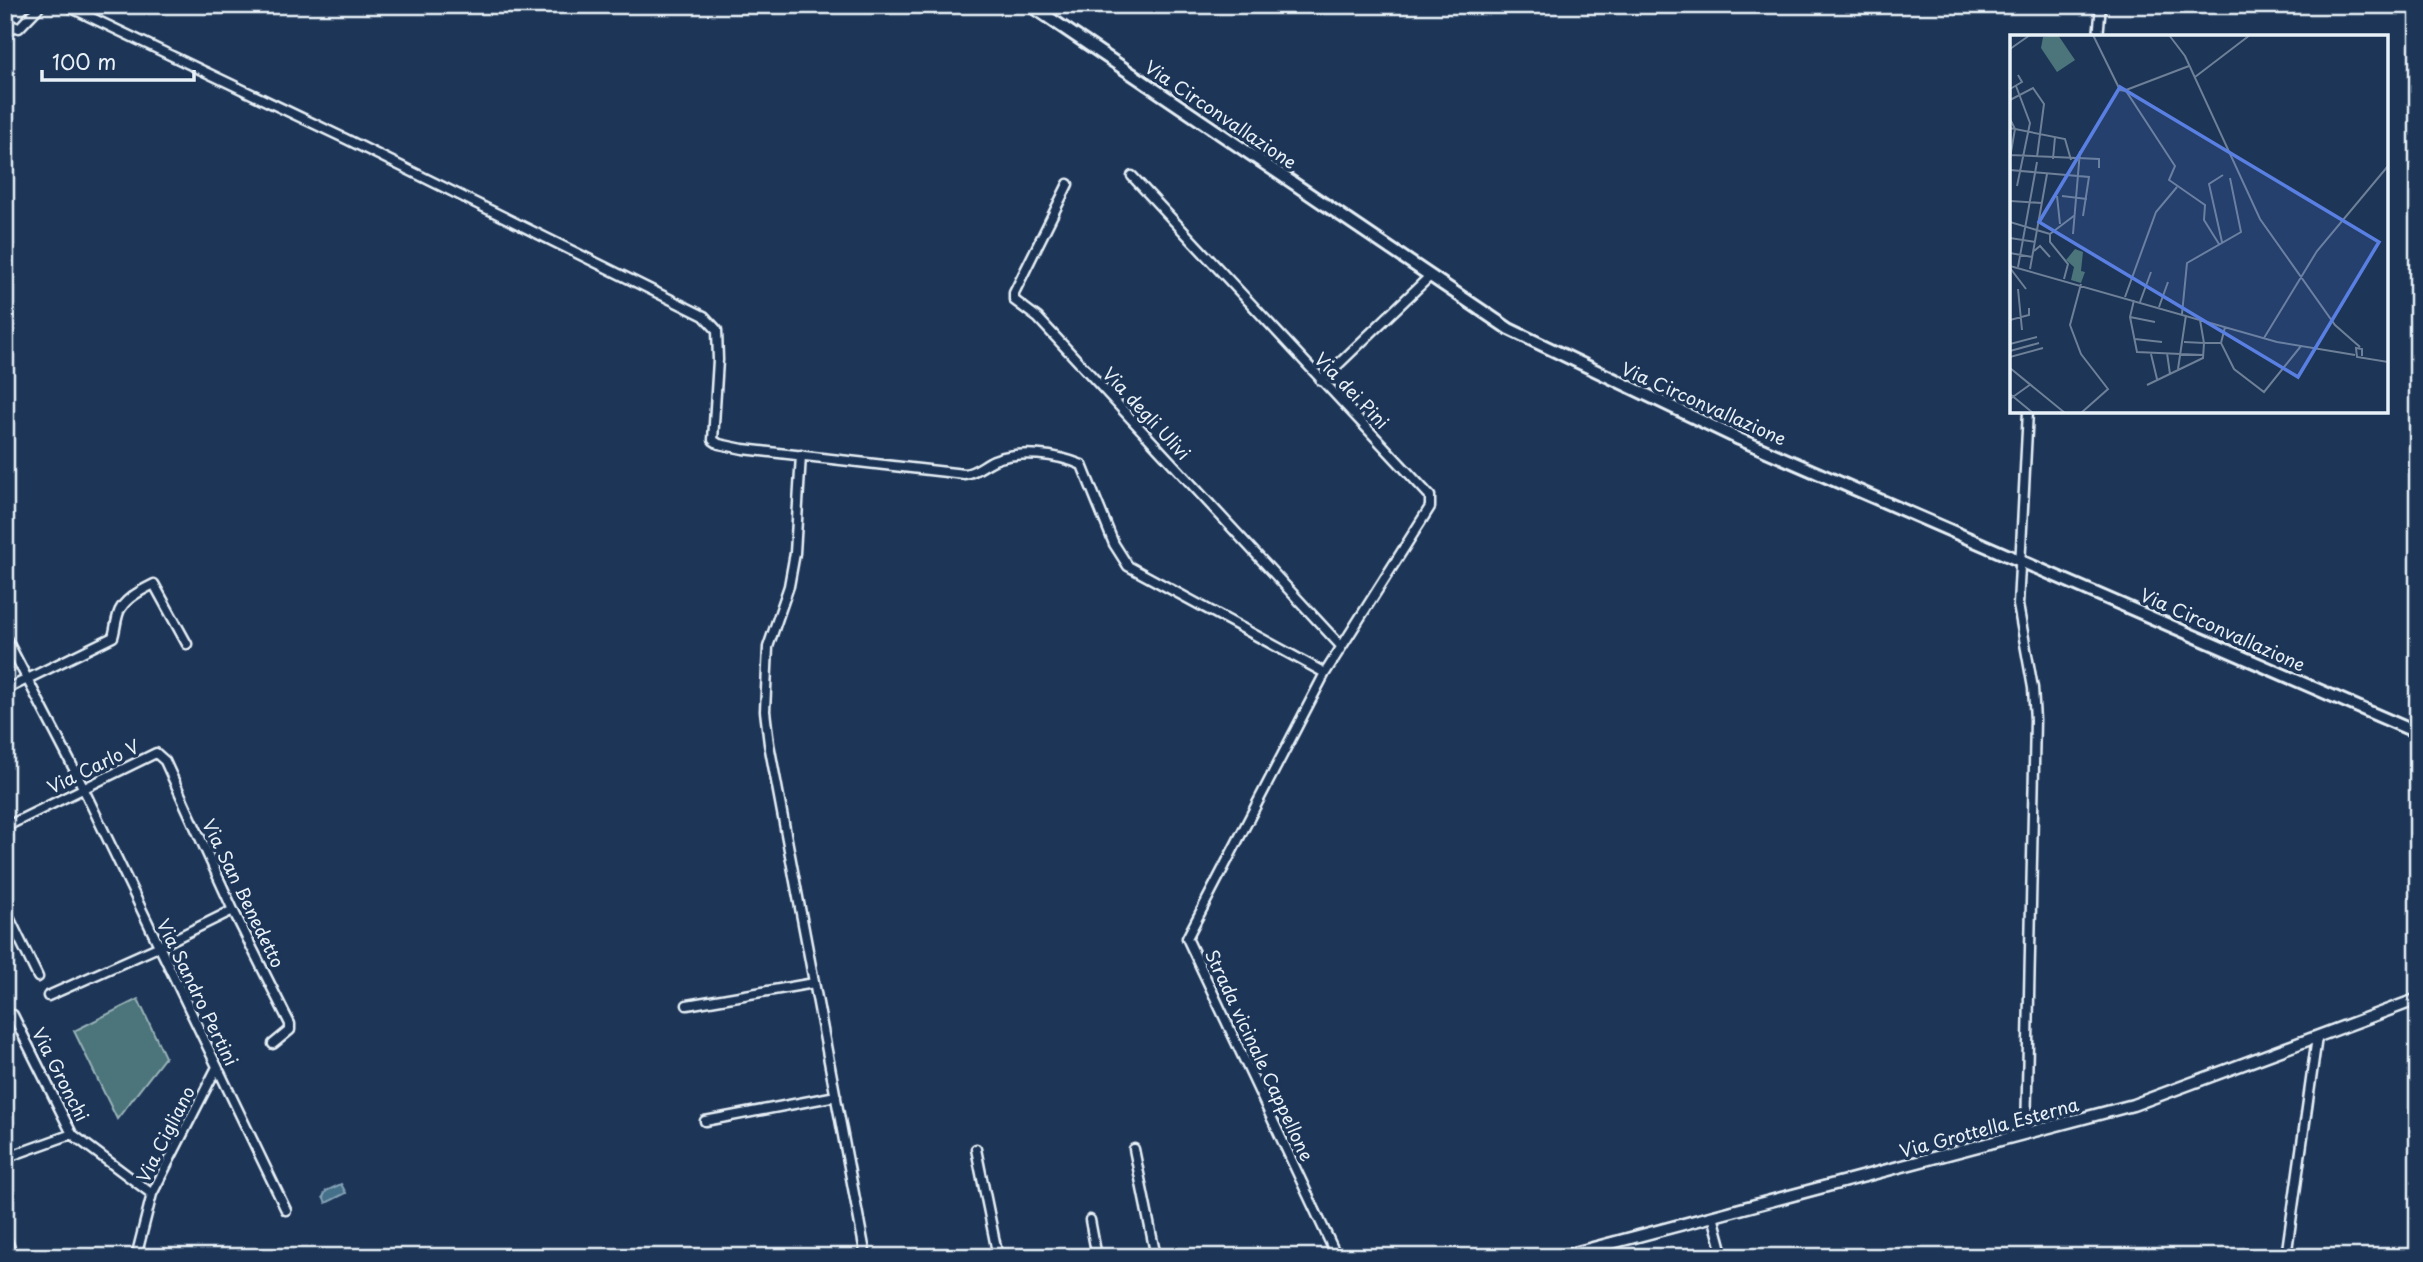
<svg xmlns="http://www.w3.org/2000/svg" width="2423" height="1262" viewBox="0 0 2423 1262" font-family="'Playpen Sans',sans-serif">
<style>
.green{fill:#4b757a;stroke:#9ab3b9;stroke-width:2}
.water{fill:#446f8a;stroke:#86a3b6;stroke-width:2}
.lines{fill:none;stroke-linecap:round;stroke-linejoin:round}
.minor-casing{stroke:#e8f1f8;stroke-width:13}
.tertiary-casing{stroke:#e8f1f8;stroke-width:15}
.secondary-casing{stroke:#e8f1f8;stroke-width:16}
.minor{stroke:#1d3557;stroke-width:8}
.tertiary{stroke:#1d3557;stroke-width:10}
.secondary{stroke:#1d3557;stroke-width:10}
.labels{text-anchor:middle;dominant-baseline:central;stroke-width:7;stroke-linejoin:round;paint-order:stroke}
.street-label{font-size:18px;fill:#e8f1f8;stroke:#1d3557}
.inset-road{fill:none;stroke:#6e8097;stroke-width:2}
.view{fill:#5a7fe2;fill-opacity:0.15;stroke:#5a7fe2;stroke-width:3.5}
.inset-edge{fill:none;stroke:#e8f1f8;stroke-width:3.5}
</style>
<rect width="100%" height="100%" fill="#1d3557"/>
<filter id="ink" filterUnits="userSpaceOnUse"><feTurbulence type="fractalNoise" baseFrequency=".0143" numOctaves="2"/><feDisplacementMap in="SourceGraphic" scale="14" xChannelSelector="R" yChannelSelector="G"/><feConvolveMatrix kernelMatrix="1 2 1 2 8 2 1 2 1" color-interpolation-filters="sRGB"/></filter>
<g filter="url(#ink)">
<!-- green -->
<path class="green" d="M138 999 165 1057 117 1119 74 1031Z"/>
<!-- water -->
<path class="water" d="M341 1184 346 1193 326 1203 323 1197 326 1191Z"/>
<g class="lines">
<defs>
<path id="minor" d="M65 5 346 139 704 316 717 330 718 360 713 440 719 444 743 449 964 474C976 473 983 465 994 460 1019 450 1057 454 1082 465L1114 544 1128 566 1325 673
M5 23 19 28 41 5
M2098 37 2101 5
M1132 176 1430 496V507L1325 673 1187 938 1337 1257
M1068 184 1014 293V300L1038 318 1341 646
M1321 381 1429 277
M801 455 795 553 789 586 768 647 765 711 769 744 866 1257
M5 636 74 769 286 1210
M5 690 113 637C116 628 116 615 121 608 128 597 142 590 154 584L187 644
M5 827 156 753 165 761 233 910 290 1024V1030L273 1044
M5 909 38 977
M48 996 158 947 233 910
M687 1005 814 983
M13 1015 72 1134 152 1194
M705 1121 836 1096
M2026 1134 2035 720 2033 688 2018 605 2028 411
M976 1149 998 1257
M1134 1149 1156 1257
M5 1158 72 1134
M1713 1216 1724 1257
M1090 1220 1097 1257
M5 1235 13 1257
M136 1257 152 1194 217 1067
M2286 1257 2317 1037"/>
<path id="tertiary" d="M1559 1257 2133 1105 2418 999"/>
<path id="secondary" d="M1030 5 1509 329 1739 439 2418 733"/>
</defs>
<!-- minor casing -->
<use href="#minor" class="minor-casing"/>
<!-- tertiary casing -->
<use href="#tertiary" class="tertiary-casing"/>
<!-- secondary casing -->
<use href="#secondary" class="secondary-casing"/>
<!-- minor -->
<use href="#minor" class="minor"/>
<!-- tertiary -->
<use href="#tertiary" class="tertiary"/>
<!-- secondary -->
<use href="#secondary" class="secondary"/>
</g>
</g>
<g class="labels">
<!-- street labels -->
<g class="street-label">
<text transform="translate(1221 114) rotate(34)">Via Circonvallazione</text>
<text transform="translate(1352 390) rotate(46)">Via dei Pini</text>
<text transform="translate(1704 403) rotate(24)">Via Circonvallazione</text>
<text transform="translate(1147 413) rotate(47)">Via degli Ulivi</text>
<text transform="translate(2223 629) rotate(24)">Via Circonvallazione</text>
<text transform="translate(93 766) rotate(-26)">Via Carlo V</text>
<text transform="translate(244 893) rotate(64)">Via San Benedetto</text>
<text transform="translate(198 992) rotate(64)">Via Sandro Pertini</text>
<text transform="translate(1260 1055) rotate(65)">Strada vicinale Cappellone</text>
<text transform="translate(61 1074) rotate(63)">Via Gronchi</text>
<text transform="translate(1989 1127) rotate(-15)">Via Grottella Esterna</text>
<text transform="translate(165 1134) rotate(-63)">Via Cigliano</text>
</g>
</g>
<!-- overview -->
<g transform="translate(2010 35)">
<rect width="378" height="378" fill="#1d3557"/>
<path d="M48 0 65 25 47 37 31 13 33 2ZM65 214 73 217 71 236 75 237 71 248 61 245 64 232 56 225Z" fill="#4b757a"/>
<path class="inset-road" d="M83 0 110 55 116 56 165 131 159 145 195 170 194 185 209 209M159 0 175 21 250 184 325 290 350 312M0 14 20 0M185 42 240 0M6 51 20 88 7 151M0 54 12 47 8 40M116 55 179 31M0 65 23 53 34 69 27 122M0 84 5 94 0 123M0 93 55 104 61 125M0 120 89 124V133M43 124 45 102M0 135 79 142 73 181M47 161 50 189M52 161 77 164M0 166 32 168M0 187 40 199M63 199 70 116M0 203 25 207M212 207 199 149 213 140M24 216 30 211 40 222M0 218 22 222M0 231 267 307 345 320M8 232 27 127M0 233 16 254M20 234 37 139M54 244 58 229 40 207V199L65 180M8 254 12 295M115 262 146 177 167 152M124 265 120 282 127 317 193 320M130 267 141 237M149 272 158 247M172 279 177 228 231 197 220 143M120 282 145 287M0 285 19 280V273M215 292 211 308 224 334 254 357 291 311M254 303 307 216 378 131M125 304 152 307M174 307 194 308 190 285M0 309 27 302M0 316 29 308M157 318 160 339M141 319 147 344M352 321V314L346 313 347 322 378 327M0 322 33 313M0 333 55 378M168 334 176 280M137 350 193 323 194 308H211M0 359 23 378M0 364 21 349M71 378 98 354 71 319 60 290 71 249"/>
<path class="view" d="M110 52 369 207 288 342 29 187Z"/>
<rect width="378" height="378" class="inset-edge"/>
</g>
<!-- margin -->
<rect width="2423" height="1262" fill="none" stroke="#1d3557" stroke-width="28"/>
<rect x="14" y="14" width="2395" height="1234" fill="none" stroke="#e8f1f8" stroke-width="2.5" filter="url(#ink)"/>
<!-- scale -->
<path d="M42 70v10h152v-10" fill="none" stroke="#e8f1f8" stroke-width="3.5"/>
<text x="52" y="70" font-size="21" fill="#e8f1f8" stroke="#1d3557" stroke-width="5" paint-order="stroke">100 m</text>
</svg>
